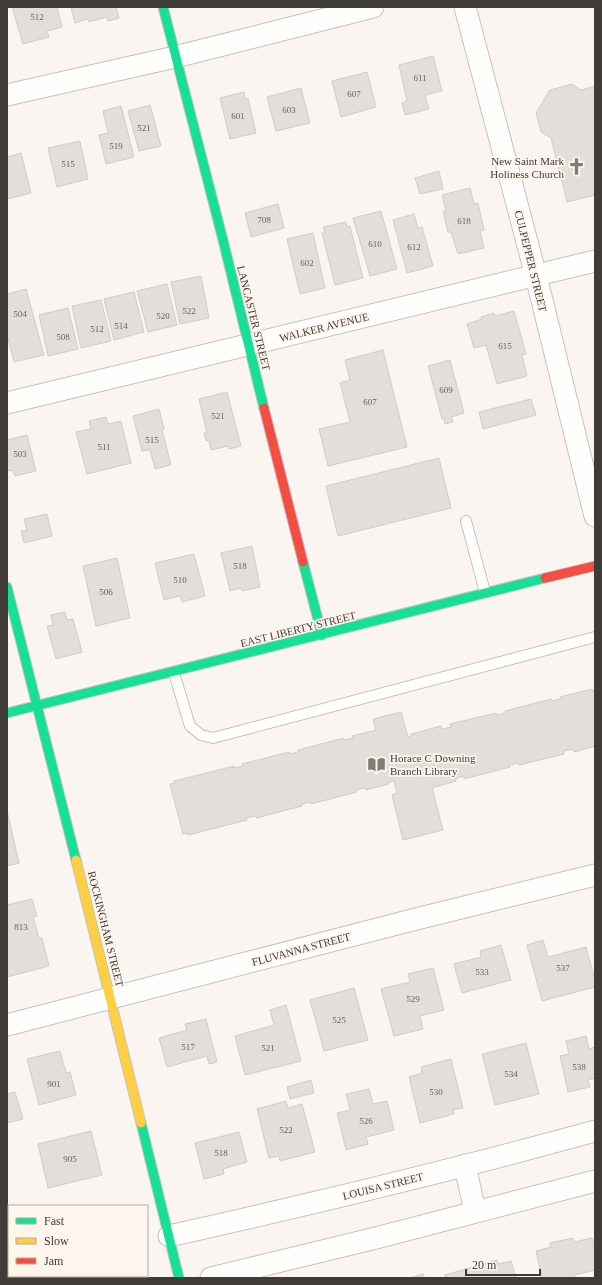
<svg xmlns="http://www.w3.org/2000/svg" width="602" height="1285" viewBox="0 0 602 1285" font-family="Georgia,serif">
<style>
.building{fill:#e2ded9;stroke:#d0ccc8}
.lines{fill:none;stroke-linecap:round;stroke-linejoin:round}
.lane-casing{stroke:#c7c2be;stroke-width:12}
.street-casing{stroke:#c7c2be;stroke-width:23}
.fast-casing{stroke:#c7c2be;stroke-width:11}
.slow-casing{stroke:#c7c2be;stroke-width:11}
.jam-casing{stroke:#c7c2be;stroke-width:11}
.lane{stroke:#fefefd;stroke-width:10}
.street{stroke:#fefefd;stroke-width:21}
.fast{stroke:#16e098;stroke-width:9}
.slow{stroke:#ffcf43;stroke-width:9}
.jam{stroke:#f24e42;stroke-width:9}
.labels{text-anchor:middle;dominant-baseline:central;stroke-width:3.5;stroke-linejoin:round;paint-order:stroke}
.number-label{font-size:9px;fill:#686460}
.poi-label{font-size:11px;fill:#3f3b37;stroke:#fef5ec;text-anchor:end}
.street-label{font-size:11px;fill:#3f3b37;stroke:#fef5ec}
</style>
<rect width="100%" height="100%" fill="#faf5f0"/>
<!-- building -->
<path class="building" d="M12 7H57L62 27 47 31 49 37 23 44Z
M71 7H116L119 18 108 21 107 17 89 22 88 19 75 23Z
M433 56 442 91 425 95 429 109 405 115 402 103 407 101 399 65Z
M367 72 376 107 341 117 332 81Z
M572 84 581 90 595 86V195L567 202 551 138 541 132 536 113 550 90Z
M301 88 310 123 276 131 267 97Z
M244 92 245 99 248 98 256 133 230 139 220 98Z
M150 105 161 146 139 151 128 111Z
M121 106 134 157 106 164 99 135 108 133 103 111Z
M80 141 88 179 57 187 48 148Z
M21 153 31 193 7 199V157Z
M439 171 443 189 420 194 415 178Z
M470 188 474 204 478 203 484 230 480 231 484 248 458 254 451 232H448L443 211H446L442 195Z
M278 204 284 228 251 237 245 213Z
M381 211 397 269 370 276 353 218Z
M414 214 418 228 422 227 433 266 407 273 393 220Z
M346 222 347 227 350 226 363 278 335 285 322 233H325L323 227Z
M313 233 325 288 300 294 287 239Z
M201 276 209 318 180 324 171 282Z
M167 284 177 325 148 332 137 291Z
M26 289 44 355 14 362 7 334V294Z
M134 292 144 332 114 340 104 299Z
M101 300 111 341 81 348 72 306Z
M68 308 78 349 48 356 39 315Z
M514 311 526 354 522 355 527 376 497 384 486 345 474 348 467 324 482 319 481 317 494 313 495 316Z
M383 350 407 447 328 466 319 429 350 422 340 383 350 380 345 360Z
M450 360 464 413 451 417 453 422 445 424 444 419H442L428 366Z
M227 392 241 446 229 449 228 446 211 450 209 440 206 441 204 433H207L199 399Z
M531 399 536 415 483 429 479 412Z
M159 409 164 429 162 430 171 465 155 469 150 450 142 451 133 416Z
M106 417 108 424 121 421 131 463 87 474 76 432 91 429 89 421Z
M27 435 36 471 15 476 13 470 8 471 7 468V440Z
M439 458 451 508 338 536 326 486Z
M47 514 52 536 24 543 21 531 27 530 24 519Z
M252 546 260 587 242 591 241 588 230 591 221 553Z
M194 554 205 596 182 602 180 596 164 600 155 563Z
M117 558 130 618 96 626 83 566Z
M65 612 67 620 73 619 82 652 56 659 47 626 53 625 51 615Z
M592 689 593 691 595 690V746L574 752 573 749 564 751V754L519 765 518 763 509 765 510 767 464 779V776L455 779 456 781 432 788 443 830 403 840 392 795 397 793 394 781 389 782V784L366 790 365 788 356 790 357 792 311 804V802L302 804V806L256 818V816L246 818 247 820 188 835V833L183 834 170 784 175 783 174 781 234 766V768L243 766 242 764 289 752V754L298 752V750L344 738V740L353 738 352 736 376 730 373 719 401 712 408 737 411 736V734L441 726 442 729 451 727 450 724 496 713 497 715 506 713 505 711 551 699 552 701 561 699 560 697Z
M7 811 19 863 7 866Z
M32 899 37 916 33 917 39 938H42L49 966 7 977V905Z
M543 940 548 957 586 947 595 980V987L542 1001 527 945Z
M501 945 511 980 462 993 454 964 481 957 480 951Z
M433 968 444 1010 420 1016 423 1029 394 1036 381 989 410 982 408 974Z
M354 988 368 1040 324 1051 310 1000Z
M286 1005 301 1061 245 1075 235 1036 274 1025 270 1010Z
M206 1019 217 1062 209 1064 207 1056 167 1067 159 1038 187 1030 185 1024Z
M586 1036 589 1049 595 1047V1078L588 1080 590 1087 568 1092 560 1056 569 1054 566 1041Z
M526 1043 539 1094 495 1105 482 1054Z
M60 1051 66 1073 70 1072 76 1095 39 1105 27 1059Z
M451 1059 463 1108 453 1110 454 1114 420 1123 409 1077 422 1073 421 1067Z
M311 1080 314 1093 290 1099 287 1087Z
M369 1089 373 1104 387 1101 394 1130 366 1137 368 1144 346 1150 337 1113 350 1110 346 1094Z
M15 1092 23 1119 7 1123V1094Z
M286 1101 288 1108 302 1104 315 1152 280 1161 279 1156 269 1158 257 1109Z
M91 1131 102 1175 48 1188 38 1144Z
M239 1132 247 1162 223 1169 224 1174 204 1179 195 1143Z
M7 1230H9V1270H7Z
M573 1238 574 1242 592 1238 595 1250V1270L575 1275V1278H542L536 1251 551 1247 550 1243Z
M497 1260 498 1264 511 1261 516 1278H446L445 1275Z
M423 1274 424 1278H410Z"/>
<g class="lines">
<defs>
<path id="lane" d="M466 521 485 592
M174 673 190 726 201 735 213 738 595 637"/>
<path id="street" d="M465 7 536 276 595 516
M7 95 175 57 373 7
M7 403 595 261
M7 1025 416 919 595 875
M465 1165 475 1212
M169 1236C312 1204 454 1170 595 1131
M211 1278 372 1239 595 1181"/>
<path id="fast" d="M163 7 223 240 264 408
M303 562 322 635
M7 587 76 860
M7 713 545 578
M141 1123 179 1278"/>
<path id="slow" d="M76 860 141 1123"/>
<path id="jam" d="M264 408 303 562
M545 578 595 566"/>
</defs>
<!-- lane casing -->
<use href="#lane" class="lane-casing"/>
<!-- street casing -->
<use href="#street" class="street-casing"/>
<!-- fast casing -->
<use href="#fast" class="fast-casing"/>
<!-- slow casing -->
<use href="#slow" class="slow-casing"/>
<!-- jam casing -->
<use href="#jam" class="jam-casing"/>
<!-- lane -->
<use href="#lane" class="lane"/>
<!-- street -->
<use href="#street" class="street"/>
<!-- fast -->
<use href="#fast" class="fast"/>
<!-- slow -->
<use href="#slow" class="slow"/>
<!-- jam -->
<use href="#jam" class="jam"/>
</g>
<!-- icons -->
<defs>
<symbol id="church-bare" viewBox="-9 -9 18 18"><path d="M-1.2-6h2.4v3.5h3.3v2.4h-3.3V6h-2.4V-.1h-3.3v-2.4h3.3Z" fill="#807c78" stroke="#fef5ec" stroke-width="2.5" paint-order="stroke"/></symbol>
<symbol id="library-bare" viewBox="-9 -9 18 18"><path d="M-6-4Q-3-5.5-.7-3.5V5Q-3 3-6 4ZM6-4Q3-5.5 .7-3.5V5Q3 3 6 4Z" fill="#807c78" stroke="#fef5ec" stroke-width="2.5" paint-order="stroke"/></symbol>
</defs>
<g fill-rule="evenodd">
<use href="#church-bare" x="564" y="154" width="25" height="25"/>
<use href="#library-bare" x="364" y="752" width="25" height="25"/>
</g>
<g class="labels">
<!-- number labels -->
<g class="number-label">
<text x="37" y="17">512</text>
<text x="420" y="78">611</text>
<text x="354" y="94">607</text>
<text x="289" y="110">603</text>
<text x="238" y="116">601</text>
<text x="144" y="128">521</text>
<text x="116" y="146">519</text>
<text x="68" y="164">515</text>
<text x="264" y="220">708</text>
<text x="464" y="221">618</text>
<text x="375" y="244">610</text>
<text x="414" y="247">612</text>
<text x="307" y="263">602</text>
<text x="189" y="311">522</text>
<text x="20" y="314">504</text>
<text x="163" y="316">520</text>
<text x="121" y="326">514</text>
<text x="97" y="329">512</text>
<text x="63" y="337">508</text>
<text x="505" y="346">615</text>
<text x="446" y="390">609</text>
<text x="370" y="402">607</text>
<text x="218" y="416">521</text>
<text x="152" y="440">515</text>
<text x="104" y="447">511</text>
<text x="20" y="454">503</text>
<text x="240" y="566">518</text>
<text x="180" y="580">510</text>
<text x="106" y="592">506</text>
<text x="21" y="927">813</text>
<text x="563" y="968">537</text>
<text x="482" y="972">533</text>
<text x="413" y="999">529</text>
<text x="339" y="1020">525</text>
<text x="188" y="1047">517</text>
<text x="268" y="1048">521</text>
<text x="579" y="1067">538</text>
<text x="511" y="1074">534</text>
<text x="54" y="1084">901</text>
<text x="436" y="1092">530</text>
<text x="366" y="1121">526</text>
<text x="286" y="1130">522</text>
<text x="221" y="1153">518</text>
<text x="70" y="1159">905</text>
</g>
<!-- poi labels -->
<g class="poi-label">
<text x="564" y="161">New Saint Mark<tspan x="564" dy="13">Holiness Church</tspan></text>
<text x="390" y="758" text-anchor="start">Horace C Downing<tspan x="390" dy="13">Branch Library</tspan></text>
</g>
<!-- street labels -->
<g class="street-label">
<text transform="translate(531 261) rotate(76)">CULPEPPER STREET</text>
<text transform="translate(254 318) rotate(76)">LANCASTER STREET</text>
<text transform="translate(324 327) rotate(-14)">WALKER AVENUE</text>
<text transform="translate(298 629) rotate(-14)">EAST LIBERTY STREET</text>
<text transform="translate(106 929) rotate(76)">ROCKINGHAM STREET</text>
<text transform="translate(301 949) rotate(-15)">FLUVANNA STREET</text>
<text transform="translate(383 1186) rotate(-14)">LOUISA STREET</text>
</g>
</g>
<!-- border -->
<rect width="602" height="1285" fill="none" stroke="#3f3b37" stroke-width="16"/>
<!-- legend -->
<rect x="8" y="1205" width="140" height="72" fill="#fef5ec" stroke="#b2aba4"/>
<rect x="16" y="1218" width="20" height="6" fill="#16e098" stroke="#b2aba4"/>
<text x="44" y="1225" font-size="12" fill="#3f3b37">Fast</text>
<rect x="16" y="1238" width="20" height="6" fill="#ffcf43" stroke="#b2aba4"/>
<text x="44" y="1245" font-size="12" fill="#3f3b37">Slow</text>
<rect x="16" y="1258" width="20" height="6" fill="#f24e42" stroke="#b2aba4"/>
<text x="44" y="1265" font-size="12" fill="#3f3b37">Jam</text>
<!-- scale -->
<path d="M466 1269v6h74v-6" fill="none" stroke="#3f3b37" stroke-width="2"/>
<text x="472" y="1269" font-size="12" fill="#3f3b37" stroke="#fef5ec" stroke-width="3" paint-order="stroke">20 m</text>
</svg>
